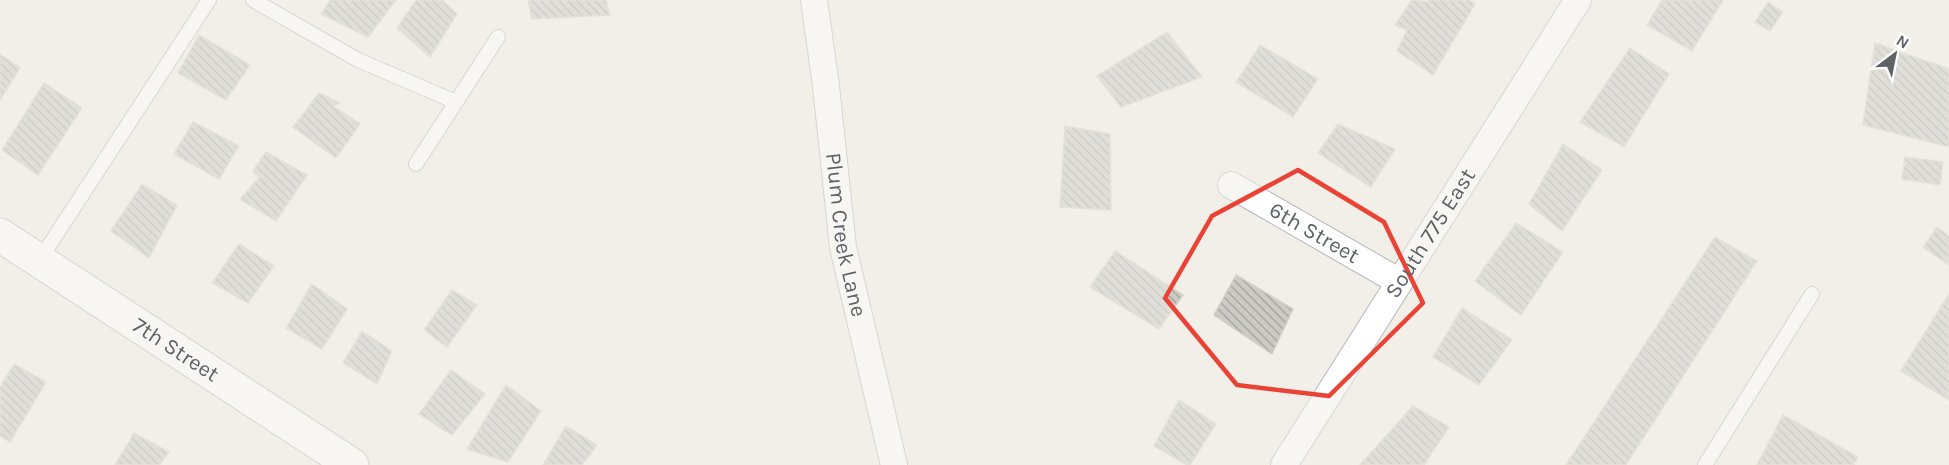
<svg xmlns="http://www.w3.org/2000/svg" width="1949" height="465" viewBox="0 0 1949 465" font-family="Karla,sans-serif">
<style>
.building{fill:url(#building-back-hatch);stroke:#d6d1c6;stroke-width:1.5}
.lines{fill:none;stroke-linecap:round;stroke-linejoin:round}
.service-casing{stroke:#b5b8bc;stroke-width:16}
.minor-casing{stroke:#b5b8bc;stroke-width:28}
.tertiary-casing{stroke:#b5b8bc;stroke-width:35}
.service{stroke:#fff;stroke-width:14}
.minor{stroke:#fff;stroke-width:26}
.tertiary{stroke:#fff;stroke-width:33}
.marked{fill:none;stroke:#ea4335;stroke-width:4.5;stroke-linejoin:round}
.labels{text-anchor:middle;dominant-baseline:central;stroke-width:5;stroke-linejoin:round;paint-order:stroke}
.street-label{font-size:22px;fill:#5f6368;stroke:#fff}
</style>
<defs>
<pattern id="building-back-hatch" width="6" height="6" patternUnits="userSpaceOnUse" patternTransform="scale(1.5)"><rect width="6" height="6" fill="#cccac5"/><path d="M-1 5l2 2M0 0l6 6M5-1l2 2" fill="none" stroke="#a9a8a4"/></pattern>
</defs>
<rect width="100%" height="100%" fill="#f1efe8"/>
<!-- building -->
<path class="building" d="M330 0H396L368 37 321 14Z
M416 0H442L457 14 430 57 397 28Z
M528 0H606L610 15 532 19Z
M1412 0 1428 2 1429 0H1469L1475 4 1433 75 1397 51 1407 30 1395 25Z
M1662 0H1723L1692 51 1647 25Z
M1768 2 1783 12 1770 31 1755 22Z
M1167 32 1202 77 1121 107 1097 76Z
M199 35 250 65 226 100 178 73Z
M1875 43 1949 69V147L1863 125Z
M1260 45 1318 79 1293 117 1236 82Z
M1630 48 1669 74 1624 147 1580 122Z
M0 54 20 68 0 100Z
M44 83 82 108 38 175 2 150Z
M319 93 340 103 333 106 360 124 336 158 293 127Z
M193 122 239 146 219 179 174 154Z
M1338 124 1395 149 1371 187 1318 153Z
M1065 126 1110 134 1111 210 1060 207Z
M1563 144 1602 170 1562 231 1529 204Z
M266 152 307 175 276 221 240 199 259 178 253 171Z
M1905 157 1943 162 1940 185 1902 179Z
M142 184 177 205 149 258 111 231Z
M1516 223 1563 252 1521 315 1475 281Z
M1937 227 1949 236V265L1923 247Z
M1715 237 1757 261 1626 465H1566Z
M239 244 274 266 248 303 212 283Z
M1115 251 1183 295 1159 329 1090 287Z
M1236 275 1293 309 1272 354 1214 315Z
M312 284 347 309 322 349 286 328Z
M452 290 477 305 447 347 424 330Z
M1949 294V400L1901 371Z
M1462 308 1512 340 1479 385 1433 357Z
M362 331 392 351 377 384 343 363Z
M14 364 46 382 10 442 0 436V387Z
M451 370 485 394 452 435 419 414Z
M506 385 541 411 508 462 467 449Z
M1179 400 1216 424 1190 465H1187L1154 446Z
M1413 406 1449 427 1424 465H1360Z
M1783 415 1858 457 1854 465H1757Z
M566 426 597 445 582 465H543Z
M134 433 169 452 159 465H115Z"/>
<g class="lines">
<defs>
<path id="service" d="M253 0 358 60 456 102
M416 164 498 37
M39 261 209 0
M1705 465 1812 294"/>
<g id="minor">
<path id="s1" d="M814 0 826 86 843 247 894 465"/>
<path id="s2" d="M1231 185 1398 281"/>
<path id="s3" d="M1284 465 1578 0"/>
</g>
<g id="tertiary">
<path id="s4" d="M0 235 352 465"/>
</g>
</defs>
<!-- service casing -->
<use href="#service" class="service-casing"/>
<!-- minor casing -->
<use href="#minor" class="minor-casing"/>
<!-- tertiary casing -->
<use href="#tertiary" class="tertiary-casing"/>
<!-- service -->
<use href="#service" class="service"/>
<!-- minor -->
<use href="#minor" class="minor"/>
<!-- tertiary -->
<use href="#tertiary" class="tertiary"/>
</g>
<!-- marked area -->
<path d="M0 0H1949V465H0ZM1298 170 1384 222 1423 303 1329 396 1237 385 1165 298 1212 216Z" fill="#f1efe8" fill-opacity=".55" fill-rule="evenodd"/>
<path class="marked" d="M1298 170 1384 222 1423 303 1329 396 1237 385 1165 298 1212 216Z"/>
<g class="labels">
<!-- street labels -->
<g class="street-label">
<text stroke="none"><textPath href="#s3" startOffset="274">South 775 East</textPath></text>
<text stroke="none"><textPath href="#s2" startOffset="96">6th Street</textPath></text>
<text stroke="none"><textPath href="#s1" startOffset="237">Plum Creek Lane</textPath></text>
<text stroke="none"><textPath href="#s4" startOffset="210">7th Street</textPath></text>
</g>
</g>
<!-- north arrow -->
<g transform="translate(1895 54) rotate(32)" stroke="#ffffff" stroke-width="4.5" paint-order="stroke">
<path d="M0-4.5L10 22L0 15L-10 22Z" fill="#5f6368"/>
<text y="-9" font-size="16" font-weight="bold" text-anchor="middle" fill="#5f6368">N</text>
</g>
</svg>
